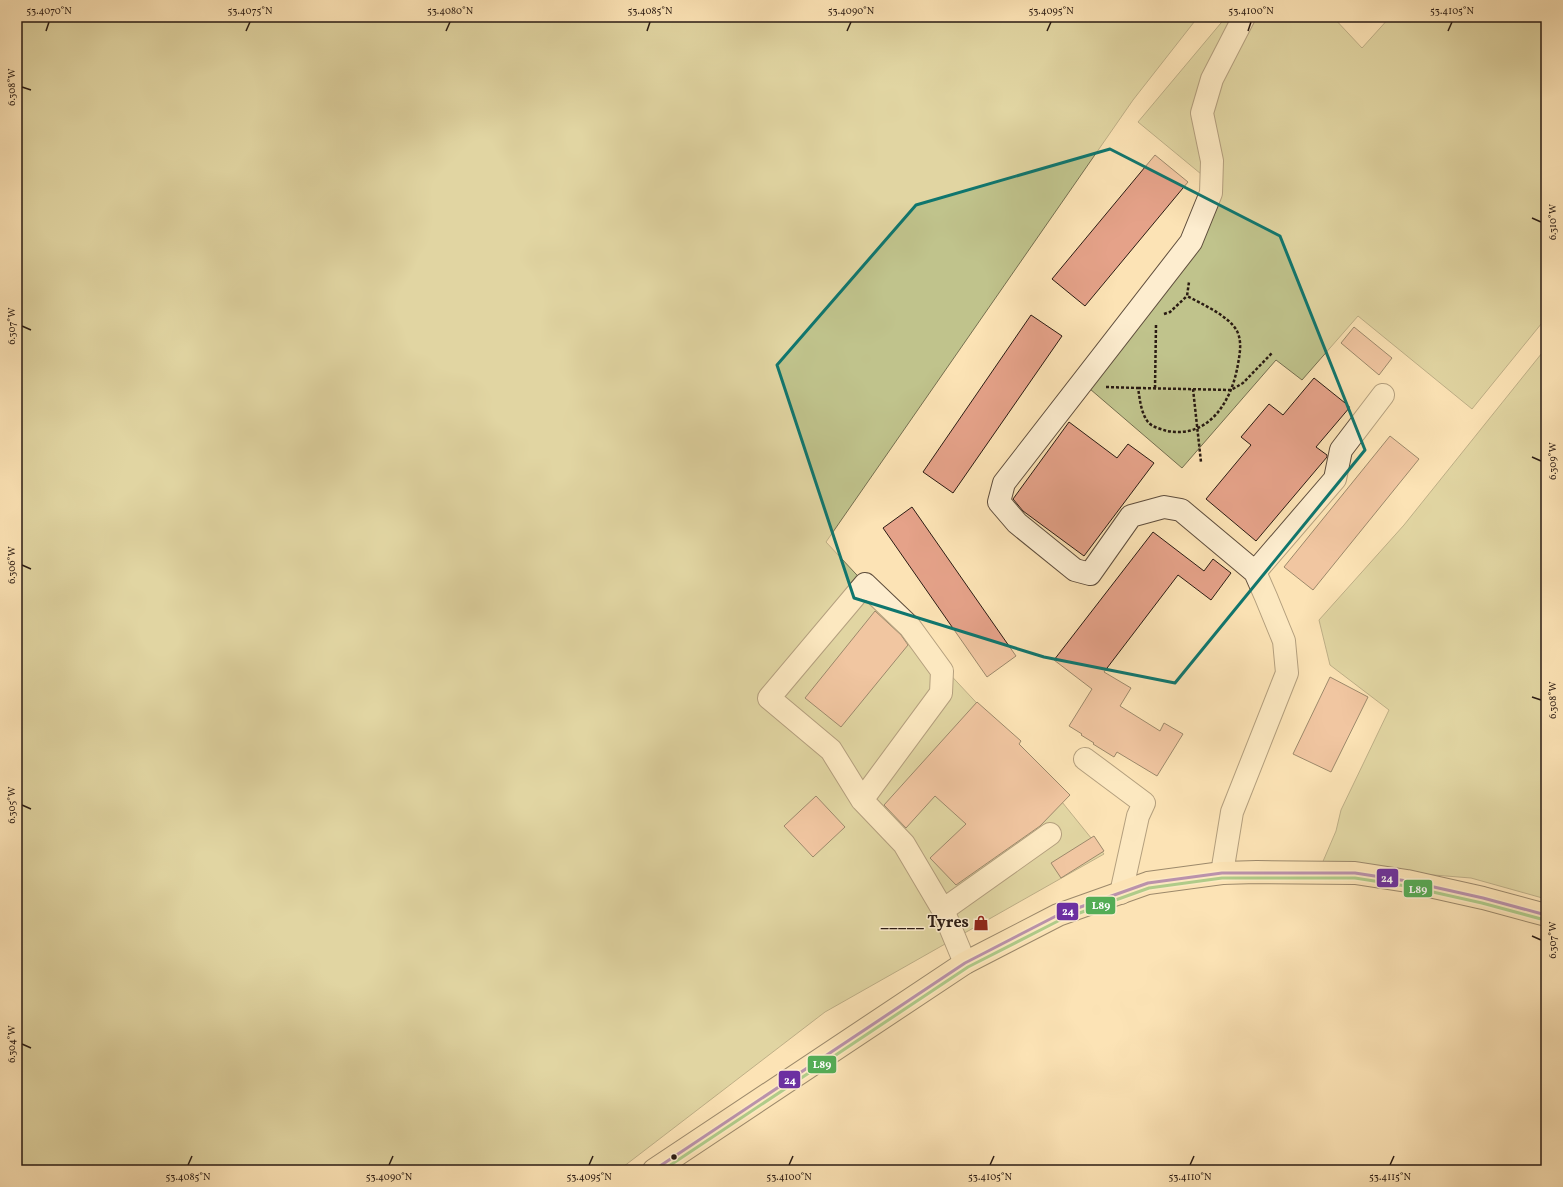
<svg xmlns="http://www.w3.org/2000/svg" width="1563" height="1187" viewBox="0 0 1563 1187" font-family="Vollkorn,serif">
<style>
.green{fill:#c0c38c;stroke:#756f50}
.building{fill:#e5a289;stroke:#2a1b13}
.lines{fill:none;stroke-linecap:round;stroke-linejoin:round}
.minor-casing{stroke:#5e4d3c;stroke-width:24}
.major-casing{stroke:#2a1b13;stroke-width:24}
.path{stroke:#2a1b13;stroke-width:2.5;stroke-dasharray:3 2;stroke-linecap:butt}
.minor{stroke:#fdedcf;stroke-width:22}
.major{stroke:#fce3b5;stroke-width:22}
.bus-1-casing{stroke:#fdedcf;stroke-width:6}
.bus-2-casing{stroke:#fdedcf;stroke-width:6}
.bus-1{stroke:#6c30a1;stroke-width:3}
.bus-2{stroke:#54ad56;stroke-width:3}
.marked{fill:none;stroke:#0f766e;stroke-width:3;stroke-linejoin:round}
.ticks{fill:none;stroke:#2a1b13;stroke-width:1.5}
.bus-dot{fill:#2a1b13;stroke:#fdedcf;stroke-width:1.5}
.labels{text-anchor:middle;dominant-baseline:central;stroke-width:3;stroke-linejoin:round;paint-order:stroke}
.poi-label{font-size:16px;font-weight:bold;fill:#2a1b13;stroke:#fdedcf;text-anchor:end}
.line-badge{stroke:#fdedcf;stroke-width:1.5}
.badge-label{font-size:11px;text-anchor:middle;font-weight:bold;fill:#fff}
.neatline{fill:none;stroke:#2a1b13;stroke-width:1.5}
.ticks-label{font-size:10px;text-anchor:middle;fill:#2a1b13}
</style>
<rect width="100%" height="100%" fill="#fce3b5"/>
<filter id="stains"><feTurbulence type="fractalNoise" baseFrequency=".005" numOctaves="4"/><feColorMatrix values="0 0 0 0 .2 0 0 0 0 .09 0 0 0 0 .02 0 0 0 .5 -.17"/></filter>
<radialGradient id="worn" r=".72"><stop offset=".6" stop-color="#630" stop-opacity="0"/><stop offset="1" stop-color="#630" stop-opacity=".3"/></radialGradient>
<!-- green -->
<path class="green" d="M17 17H1198L1133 100 826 542 1016 745 1104 854 825 1012 619 1170H17Z
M1226 17H1333L1362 48 1390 17H1546V318L1472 409 1358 316 1302 380 1276 360 1182 468 1090 389 1218 188 1138 122Z
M1546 348V899L1471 878 1321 866 1336 831 1341 810 1389 710 1330 665 1319 620 1404 525Z"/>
<!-- building -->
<path class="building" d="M1155 155 1188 182 1085 306 1052 279Z
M1031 315 1062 336 953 493 923 472Z
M1354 327 1392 358 1379 375 1341 343Z
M1314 378 1350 407 1316 447 1327 455V457L1256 541 1206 499 1251 445 1241 437 1269 404 1283 415Z
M1069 422 1117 458 1128 444 1154 463 1084 556 1023 511 1013 499Z
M1390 436 1419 459 1313 590 1284 567Z
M912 507 1016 656 987 677 883 528Z
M1153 532 1204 571 1213 559 1231 573 1211 600 1178 575 1104 672 1131 688 1120 706 1160 731 1164 723 1183 734 1157 776 1117 752 1114 757 1093 744 1094 743 1081 735 1082 734 1069 726 1092 689 1054 660Z
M875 611 901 635 908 645 841 727 805 698Z
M1330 677 1368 697 1331 772 1293 754Z
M977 702 1021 741 1019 744 1070 795 1040 826 956 885 930 858 966 824 935 796 906 828 884 805Z
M816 796 845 827 813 857 784 826Z
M1094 836 1104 851 1061 878 1051 863Z"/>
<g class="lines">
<defs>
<path id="minor" d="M1255 572 1335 479 1341 450 1383 395
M1085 759 1144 803 1138 816 1121 893
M862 800 941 693 942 671 910 627 865 584 769 698 831 750 862 800 904 844 943 910 965 963
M1222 873 1232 812 1287 673 1284 641 1266 597 1255 572 1181 510 1164 507 1131 516 1090 574 1075 570 1017 523 999 502 1004 483 1191 242 1211 193 1212 161 1202 113 1212 79 1244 17
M943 910 1050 834"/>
<path id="major" d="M654 1170 965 963 1058 915 1148 883 1222 873 1257 872 1355 873 1407 881 1483 898 1546 915"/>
</defs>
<!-- minor casing -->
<use href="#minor" class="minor-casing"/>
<!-- major casing -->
<use href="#major" class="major-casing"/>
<!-- path -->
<path class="path" d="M1164 314 1170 312 1187 296
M1106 387 1138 388C1140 400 1141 413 1148 422 1152 427 1161 429 1167 431 1210 439 1232 400 1238 364 1240 353 1242 341 1237 331 1229 316 1202 304 1187 296L1189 282
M1138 388 1231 390 1243 383 1272 353
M1155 388 1156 325
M1193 389 1201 462"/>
<!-- minor -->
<use href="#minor" class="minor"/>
<!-- major -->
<use href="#major" class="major"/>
<defs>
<path id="bus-1" d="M654 1170 965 963 1058 915 1148 883 1222 873H1355L1407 881 1483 898 1546 915"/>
<path id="bus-2" d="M663 1170 968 967 1060 920 1149 888 1222 878H1355L1406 886 1482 903 1545 920"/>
</defs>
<!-- bus-1 casing -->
<use href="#bus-1" class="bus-1-casing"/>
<!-- bus-2 casing -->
<use href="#bus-2" class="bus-2-casing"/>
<!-- bus-1 -->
<use href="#bus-1" class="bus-1"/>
<!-- bus-2 -->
<use href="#bus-2" class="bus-2"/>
</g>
<!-- marked area -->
<path d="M0 0H1563V1187H0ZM1110 149 1280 236 1365 450 1175 683 1044 657 854 598 777 365 916 205Z" fill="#fce3b5" fill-opacity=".55" fill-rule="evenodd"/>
<path class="marked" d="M1110 149 1280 236 1365 450 1175 683 1044 657 854 598 777 365 916 205Z"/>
<!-- ticks -->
<path class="ticks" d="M46 31 49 22M246 31 250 22M446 31 450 22M647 31 650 22M847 31 851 22M1047 31 1051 22M1248 31 1251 22M1448 31 1452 22M22 87 31 90M1532 218 1541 222M22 326 31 330M1532 457 1541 461M22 565 31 569M1532 697 1541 700M22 805 31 809M1532 936 1541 940M22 1044 31 1048M188 1165 192 1156M389 1165 393 1156M589 1165 593 1156M789 1165 793 1156M990 1165 994 1156M1190 1165 1194 1156M1390 1165 1394 1156"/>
<!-- icons -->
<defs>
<symbol id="shop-bare" viewBox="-9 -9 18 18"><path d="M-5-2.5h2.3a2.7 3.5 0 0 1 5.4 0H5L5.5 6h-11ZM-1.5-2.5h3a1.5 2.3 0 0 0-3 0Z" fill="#8f2418" stroke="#fdedcf" stroke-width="2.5" paint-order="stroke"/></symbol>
</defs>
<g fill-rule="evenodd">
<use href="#shop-bare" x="970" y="912" width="22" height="22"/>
</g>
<!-- markers -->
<circle class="bus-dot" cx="674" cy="1157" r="3.5"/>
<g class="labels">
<!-- poi labels -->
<g class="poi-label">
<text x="969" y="923">_____ Tyres</text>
</g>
</g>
<g class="line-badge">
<rect x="1376" y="868" width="23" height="20" rx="4" fill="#6c30a1"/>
<rect x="1403" y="879" width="30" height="19" rx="4" fill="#54ad56"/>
<rect x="1085" y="896" width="31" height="19" rx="4" fill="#54ad56"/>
<rect x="1056" y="902" width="23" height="19" rx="4" fill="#6c30a1"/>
<rect x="807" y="1055" width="30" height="19" rx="4" fill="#54ad56"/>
<rect x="778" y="1070" width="23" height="19" rx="4" fill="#6c30a1"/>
</g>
<g class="badge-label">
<text x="1387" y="882">24</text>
<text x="1418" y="893">L89</text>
<text x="1101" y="909">L89</text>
<text x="1068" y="915">24</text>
<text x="822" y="1068">L89</text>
<text x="790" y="1084">24</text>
</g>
<!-- margin -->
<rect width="1563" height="1187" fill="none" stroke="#fce3b5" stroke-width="44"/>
<rect x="22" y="22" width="1519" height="1143" class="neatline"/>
<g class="ticks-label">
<text x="49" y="14">53.4070°N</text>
<text x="250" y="14">53.4075°N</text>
<text x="450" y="14">53.4080°N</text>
<text x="650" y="14">53.4085°N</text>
<text x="851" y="14">53.4090°N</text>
<text x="1051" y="14">53.4095°N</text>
<text x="1251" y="14">53.4100°N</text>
<text x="1452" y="14">53.4105°N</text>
<text transform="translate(11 87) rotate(-90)" y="4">6.308°W</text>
<text transform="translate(1552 222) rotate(-90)" y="4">6.310°W</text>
<text transform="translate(11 326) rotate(-90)" y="4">6.307°W</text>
<text transform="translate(1552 461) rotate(-90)" y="4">6.309°W</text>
<text transform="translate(11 565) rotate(-90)" y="4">6.306°W</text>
<text transform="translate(1552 700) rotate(-90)" y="4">6.308°W</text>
<text transform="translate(11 805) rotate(-90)" y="4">6.305°W</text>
<text transform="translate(1552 940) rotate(-90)" y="4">6.307°W</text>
<text transform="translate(11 1044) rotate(-90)" y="4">6.304°W</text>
<text x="188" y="1180">53.4085°N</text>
<text x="389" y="1180">53.4090°N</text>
<text x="589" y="1180">53.4095°N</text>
<text x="789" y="1180">53.4100°N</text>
<text x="990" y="1180">53.4105°N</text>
<text x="1190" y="1180">53.4110°N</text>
<text x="1390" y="1180">53.4115°N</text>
</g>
<rect width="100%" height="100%" filter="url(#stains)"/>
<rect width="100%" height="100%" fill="url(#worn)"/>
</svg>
